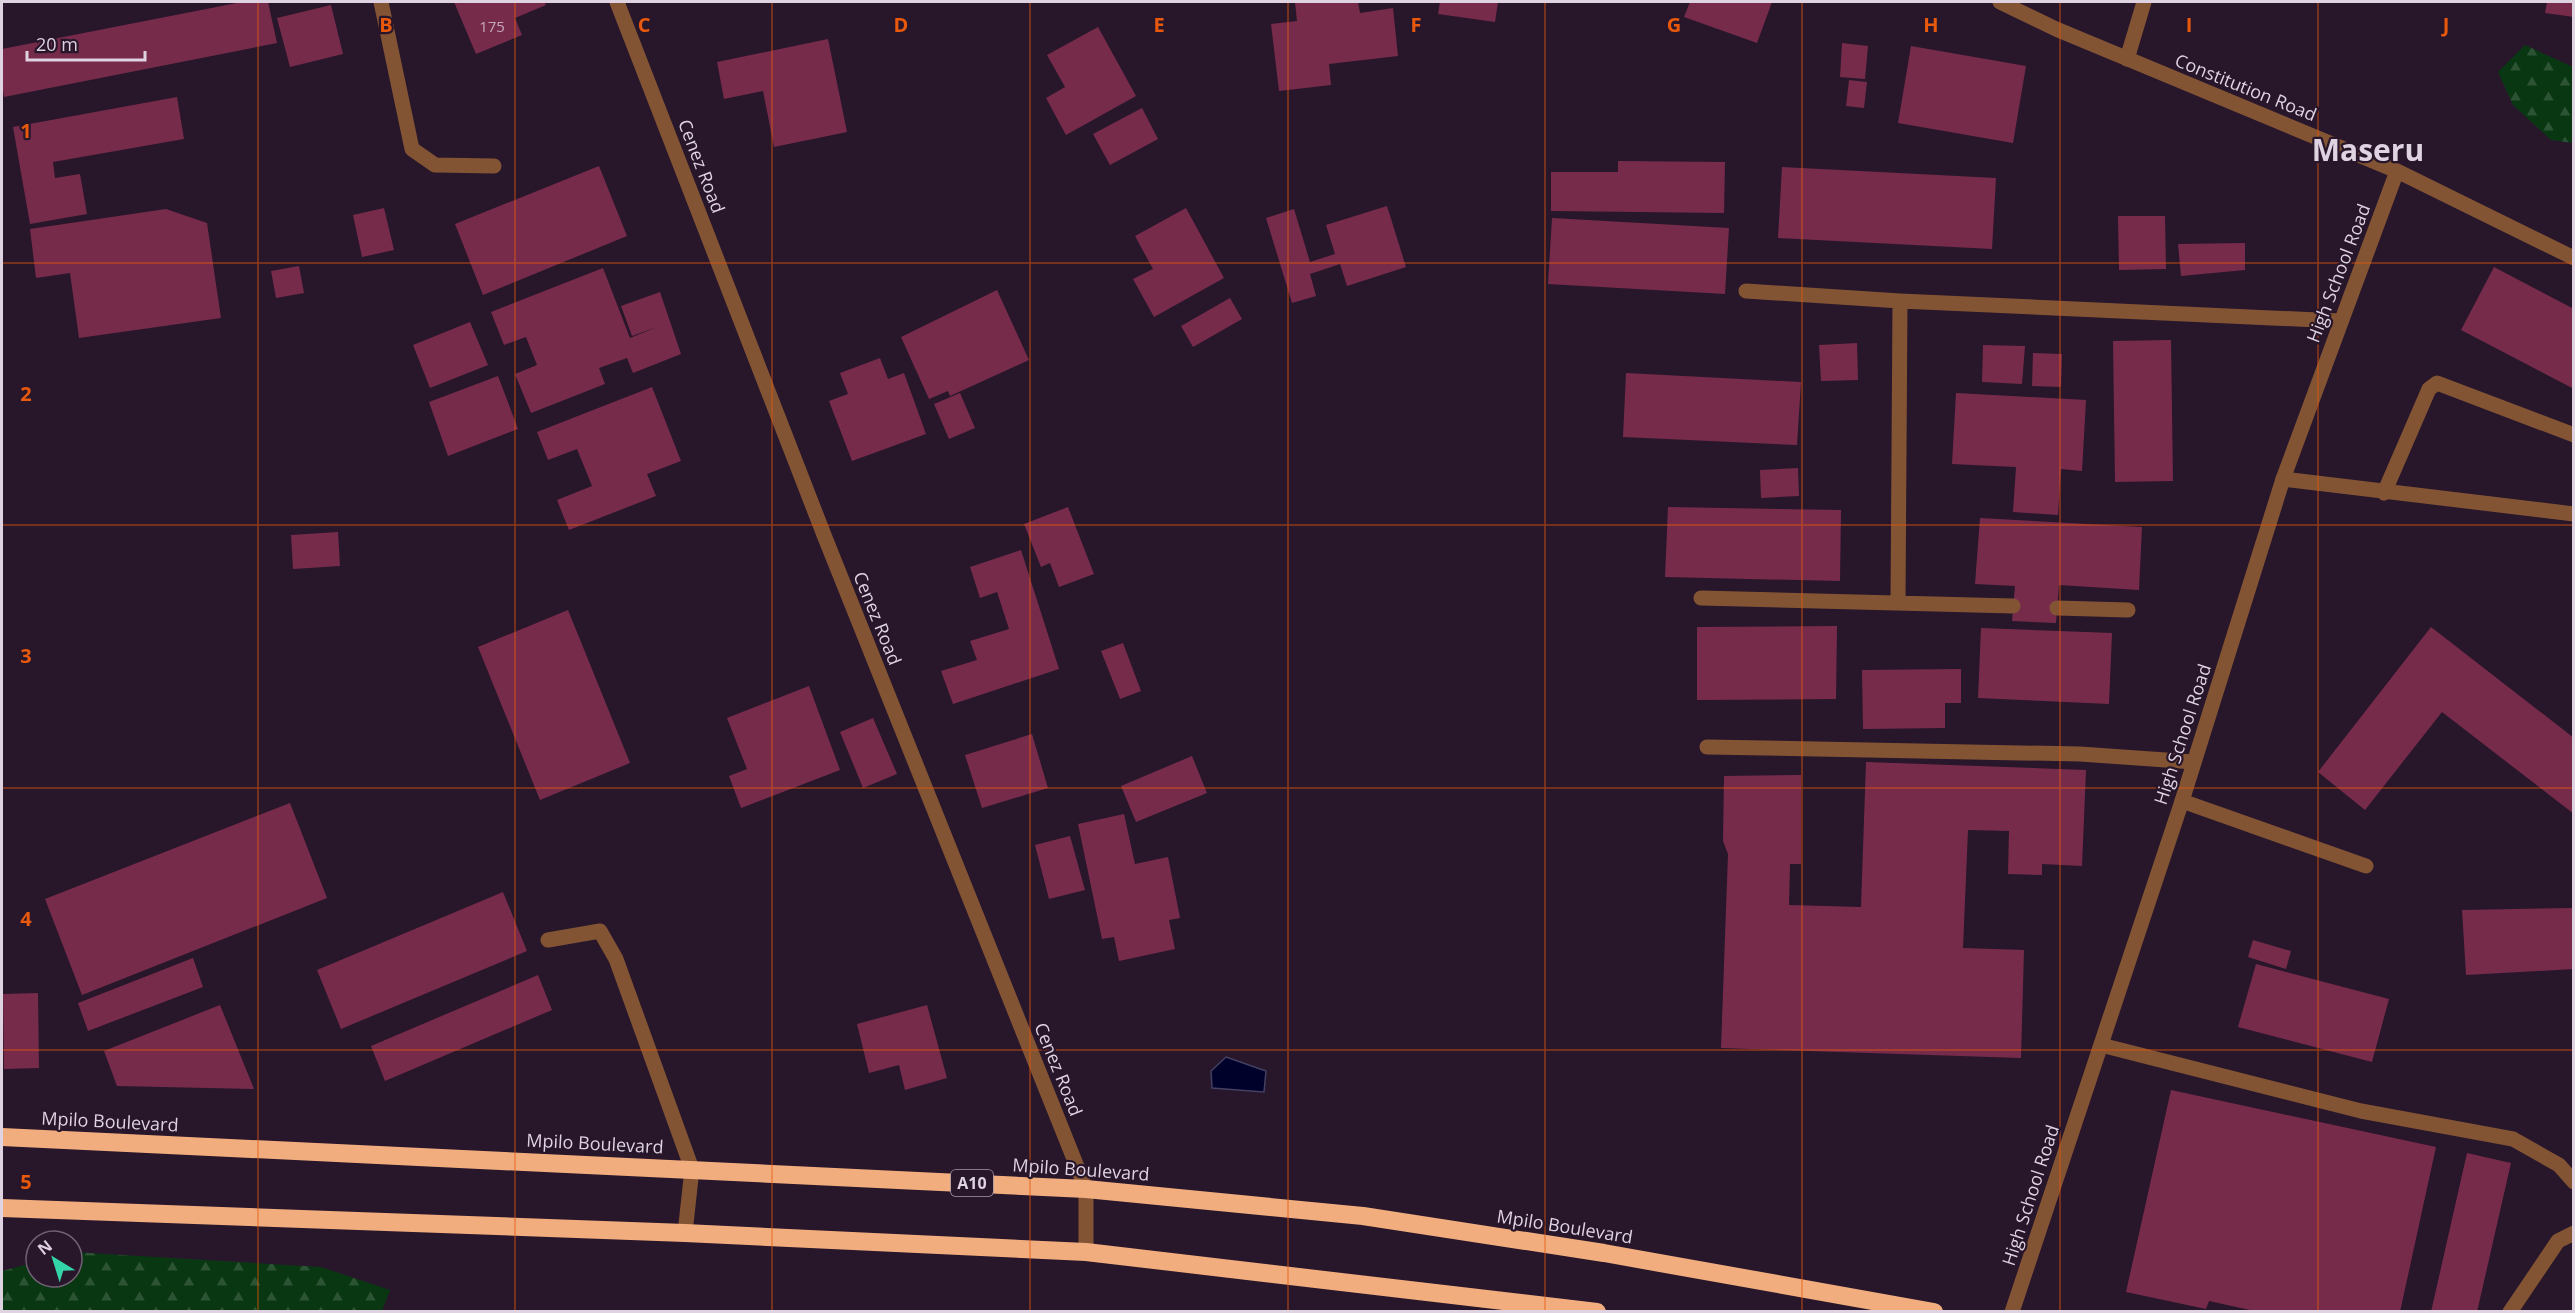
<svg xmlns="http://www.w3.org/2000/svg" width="2575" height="1313" viewBox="0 0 2575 1313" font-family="'Open Sans',sans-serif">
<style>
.forest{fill:url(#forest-firs)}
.water{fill:#00012b;stroke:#434062;stroke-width:1.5}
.building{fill:#772b4b}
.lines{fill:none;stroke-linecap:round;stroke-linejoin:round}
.lane{stroke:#825434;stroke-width:15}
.street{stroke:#825434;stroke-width:15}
.highway{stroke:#f2ad7e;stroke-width:18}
.grid{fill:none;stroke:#e8590c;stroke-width:1.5;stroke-opacity:0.55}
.labels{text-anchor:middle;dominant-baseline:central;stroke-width:4.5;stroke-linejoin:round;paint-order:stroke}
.number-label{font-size:15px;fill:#c5a8bc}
.shield{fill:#28162b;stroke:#a89aaa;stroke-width:1.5}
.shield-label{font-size:16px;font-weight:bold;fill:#dfd2e1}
.street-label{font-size:18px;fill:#dfd2e1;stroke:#28162b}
.town-label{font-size:30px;font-weight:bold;fill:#dfd2e1;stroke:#28162b}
.grid-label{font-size:20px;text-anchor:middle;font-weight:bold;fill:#e8590c;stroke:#28162b;stroke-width:4.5;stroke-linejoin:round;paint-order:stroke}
</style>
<defs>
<pattern id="forest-firs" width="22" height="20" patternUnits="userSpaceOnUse" patternTransform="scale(1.5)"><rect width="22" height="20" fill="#083712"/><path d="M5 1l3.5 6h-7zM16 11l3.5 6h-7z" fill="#2c5334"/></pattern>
</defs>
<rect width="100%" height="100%" fill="#28162b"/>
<!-- forest -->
<path class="forest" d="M2525 45 2573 67V143L2551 140 2513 105 2498 72Z
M73 1252 321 1267 390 1290 382 1311H2V1271L36 1262V1277H72Z"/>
<!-- water -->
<path class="water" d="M1226 1057 1266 1071 1264 1092 1212 1088 1211 1071Z"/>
<!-- building -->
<path class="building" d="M242 2H268L277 43 4 97 2 84V49Z
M454 2H544L546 5 515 18 522 35 476 54Z
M1295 2H1358L1360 13 1393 8 1398 56 1329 64 1331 85 1279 91 1271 24 1297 21Z
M1440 2H1498L1495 22 1438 14Z
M1690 2H1772L1757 43 1684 17Z
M2547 2H2574V17L2545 13Z
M331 5 343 54 290 67 277 18Z
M1098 27 1136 96 1066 135 1046 98 1065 87 1047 55Z
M828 39 847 132 774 147 763 91 724 99 717 62Z
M1842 43 1868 46 1865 79 1840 77Z
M1911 46 2026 66 2013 143 1898 123Z
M1849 80 1867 82 1864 108 1846 106Z
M177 97 184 139 53 162 55 178 80 174 87 214 30 224 13 127Z
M1142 108 1158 139 1110 165 1093 134Z
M1618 161 1725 162 1724 213 1551 211V172H1618Z
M599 166 627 236 483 295 455 224Z
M1782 167 1996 178 1992 249 1778 238Z
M1387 206 1406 267 1347 286 1340 264 1310 274 1316 296 1292 303 1266 218 1294 209 1310 262 1335 254 1326 225Z
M384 208 394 250 362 257 353 215Z
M1186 208 1224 278 1154 317 1133 279 1153 269 1135 236Z
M166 209 207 223 221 318 79 338 70 273 36 278 30 229Z
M2118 216H2165L2166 269 2119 270Z
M1552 218 1729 228 1725 294 1548 284Z
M2245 243V270L2181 276 2178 244Z
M299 266 304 293 276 298 271 271Z
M2494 267 2574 309V389L2461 330Z
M603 268 630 338 657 327 632 336 621 306 660 292 681 354 633 373 627 358 599 368 605 384 531 413 515 374 537 365 526 337 504 345 491 312Z
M997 290 1029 360 950 396 948 391 929 399 901 337Z
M1230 298 1242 319 1193 347 1181 326Z
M470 322 488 365 430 388 413 345Z
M2171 340 2173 481 2115 482 2113 341Z
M1857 343 1858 380 1821 381 1819 345Z
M1983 345 2025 346 2022 384 1982 382Z
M2033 353 2062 354 2061 387 2032 386Z
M880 358 888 379 904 373 926 434 852 461 829 401 848 394 840 373Z
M1626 373 1801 382 1797 445 1623 437Z
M498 376 518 429 448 456 429 402Z
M652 387 681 461 647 474 656 496 569 530 557 500 592 486 577 449 548 460 537 432Z
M960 393 975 428 949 439 934 404Z
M1956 393 2086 400 2082 471 2061 469 2058 515 2013 512 2016 467 1952 464Z
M1798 468 1799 496 1761 498 1760 470Z
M1068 507 1094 574 1059 587 1050 563 1041 567 1024 524Z
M1668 507 1841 510 1840 581 1665 577Z
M1980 518 2142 527 2139 590 2059 585 2056 623 2012 621 2015 586 1975 584Z
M338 532 340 566 293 569 291 535Z
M1021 550 1059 669 953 704 941 671 977 660 970 641 1009 629 997 592 980 598 970 567Z
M568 610 630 763 540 800 478 647Z
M1837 626 1836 699 1697 700V627Z
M2431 627 2574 738V814L2442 712 2365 810 2318 772Z
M1981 628 2112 633 2109 704 1978 698Z
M1123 643 1141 691 1120 699 1101 651Z
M1961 669V703H1945V728L1863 729 1862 670Z
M809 686 840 770 741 808 729 776 747 769 727 718Z
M873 718 897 774 863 788 840 732Z
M1032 734 1048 788 982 808 965 755Z
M1192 756 1207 793 1136 822 1121 786Z
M1866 762 2086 770 2082 866 2042 864V875L2008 874 2009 831 1968 830 1963 948 2024 950 2021 1058 1721 1048 1728 854 1723 841 1724 776 1801 775V864H1790L1789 905 1861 907Z
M290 803 327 898 82 995 45 899Z
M1124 814 1135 864 1168 857 1180 918 1169 920 1175 949 1119 961 1114 937 1102 939 1078 824Z
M1070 836 1085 890 1049 899 1035 845Z
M503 892 527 951 341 1029 317 970Z
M2574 908V969L2466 975 2462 910Z
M2253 940 2291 951 2286 969 2248 957Z
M193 958 203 987 88 1031 78 1003Z
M2256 964 2389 999 2372 1062 2238 1027Z
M538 975 552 1010 385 1081 371 1046Z
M38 993 39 1068 4 1069 3 994Z
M220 1005 254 1089 117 1086 104 1051Z
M927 1005 947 1078 905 1090 899 1065 869 1073 857 1024Z
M2171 1090 2436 1147 2400 1312H2259L2209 1301 2206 1309 2126 1292Z
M2467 1153 2511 1163 2477 1312H2431Z"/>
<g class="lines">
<!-- lane -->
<path class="lane" d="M381 2 412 149 435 165 494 166
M2127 59 2144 2
M1746 291 1900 301 2340 321
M2283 479 2574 514
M2384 493 2429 389 2437 383 2574 435
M1701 598 2013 606
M1898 602 1900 301
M2057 608 2128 610
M1707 747 2080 754 2194 762
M2182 801 2366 866
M548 940 600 931 616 959 692 1169 685 1233
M2101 1045 2361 1111 2513 1139 2559 1165 2574 1182"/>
<!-- street -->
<path class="street" d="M617 2 824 535 1086 1189V1252
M2000 2 2056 29 2397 171 2574 258
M2012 1312 2182 801 2283 479 2397 171
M2510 1312 2558 1241 2574 1233"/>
<!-- highway -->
<path class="highway" d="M2 1137 1086 1189 1363 1216 1604 1253 1934 1312
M2 1208 685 1233 1086 1252 1597 1312"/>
</g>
<!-- grid -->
<path class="grid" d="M258 2V1312M515 2V1312M772 2V1312M1030 2V1312M1288 2V1312M1545 2V1312M1802 2V1312M2060 2V1312M2318 2V1312M2 263H2574M2 525H2574M2 788H2574M2 1050H2574"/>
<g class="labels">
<!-- number labels -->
<g class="number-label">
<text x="492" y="26">175</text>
</g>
<!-- shield labels -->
<rect class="shield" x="951" y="1170" width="42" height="26" rx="4.5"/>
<g class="shield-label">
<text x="972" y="1183">A10</text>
</g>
<!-- street labels -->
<g class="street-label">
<text transform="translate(2246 87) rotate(22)">Constitution Road</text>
<text transform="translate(702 166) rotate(69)">Cenez Road</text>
<text transform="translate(2338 273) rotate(-69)">High School Road</text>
<text transform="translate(878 618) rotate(68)">Cenez Road</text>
<text transform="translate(2182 734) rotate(-72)">High School Road</text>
<text transform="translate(1059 1069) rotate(68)">Cenez Road</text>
<text transform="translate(110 1121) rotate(3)">Mpilo Boulevard</text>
<text transform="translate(595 1143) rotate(3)">Mpilo Boulevard</text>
<text transform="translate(1081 1169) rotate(4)">Mpilo Boulevard</text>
<text transform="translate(2030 1195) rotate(-72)">High School Road</text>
<text transform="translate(1565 1226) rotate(9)">Mpilo Boulevard</text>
</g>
<!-- town labels -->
<g class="town-label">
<text x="2368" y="149">Maseru</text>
</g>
</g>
<g class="grid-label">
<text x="386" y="32">B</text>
<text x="644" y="32">C</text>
<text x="901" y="32">D</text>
<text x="1159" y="32">E</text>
<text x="1416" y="32">F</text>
<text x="1674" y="32">G</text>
<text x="1931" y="32">H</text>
<text x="2189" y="32">I</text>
<text x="2446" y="32">J</text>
<text x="26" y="138">1</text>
<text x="26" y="401">2</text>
<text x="26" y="663">3</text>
<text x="26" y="926">4</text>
<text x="26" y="1189">5</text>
</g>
<!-- border -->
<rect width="2575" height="1313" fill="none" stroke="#dfd2e1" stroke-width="6"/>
<!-- north arrow -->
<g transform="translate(54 1259) rotate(322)"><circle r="28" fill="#28162b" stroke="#716174" stroke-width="1.5"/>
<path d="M0-4.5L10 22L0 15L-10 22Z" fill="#33d4a8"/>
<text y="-9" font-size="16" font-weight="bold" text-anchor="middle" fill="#dfd2e1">N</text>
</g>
<!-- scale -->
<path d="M27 51v9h118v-9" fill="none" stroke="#dfd2e1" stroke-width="3"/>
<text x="36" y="51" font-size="18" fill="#dfd2e1" stroke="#28162b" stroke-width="4.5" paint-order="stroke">20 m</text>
</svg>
